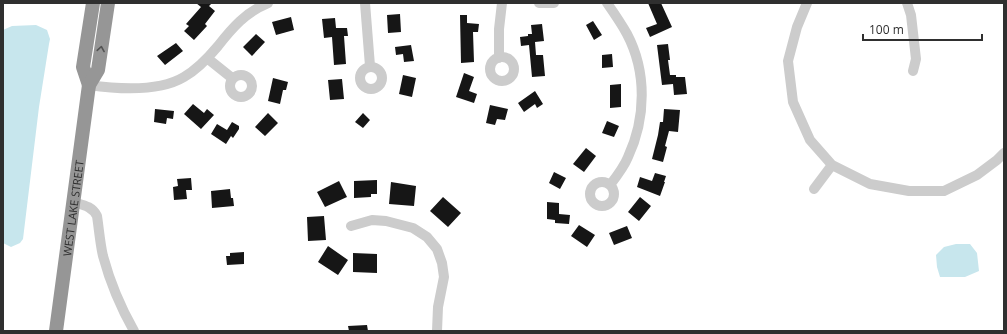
<svg xmlns="http://www.w3.org/2000/svg" width="1007" height="334" viewBox="0 0 1007 334" font-family="'Open Sans',sans-serif">
<style>
.water{fill:#c7e6ed}
.building{fill:#161616}
.lines{fill:none;stroke-linecap:round;stroke-linejoin:round}
.minor{stroke:#ccc;stroke-width:10}
.highway{stroke:#969696;stroke-width:14}
.oneway{stroke:#535353}
.labels{text-anchor:middle;dominant-baseline:central;stroke-width:4;stroke-linejoin:round;paint-order:stroke}
.street-label{font-size:11px;fill:#2f2f2f;stroke:#fff}
</style>
<rect width="100%" height="100%" fill="#fff"/>
<!-- water -->
<path class="water" d="M36 25 47 30 50 39 49 44 39 107 23 239 20 243 11 247 3 243V30L12 26Z
M956 244H970L977 253 979 271 965 277H940L937 267 936 255 944 247Z"/>
<!-- building -->
<path class="building" d="M196 3H212L209 6 215 11 205 24 207 26 194 40 184 31 189 26 186 24 201 7Z
M648 3H661L672 27 650 37 646 28 657 24Z
M400 14 401 32 388 33 387 15Z
M460 15H467V23L479 24 478 32H473L474 62 461 63Z
M291 17 294 30 276 35 272 22Z
M335 18 336 28H347L348 36H344L346 64 334 65 332 37 324 38 322 19Z
M593 21 602 35 594 40 586 25Z
M542 24 544 41 535 42 536 55H543L545 76 532 77 529 45 521 46 520 37 528 36V34H532L531 25Z
M256 34 265 42 252 56 243 47Z
M176 43 183 51 165 65 157 56Z
M668 44 670 60H668L670 75H676V77H685L687 94 674 95 673 84 662 85 657 45Z
M411 45 414 61 404 62 403 54 396 55 395 47Z
M612 54 613 67 602 68V55Z
M464 73 474 77 469 91 477 94 474 103 456 97Z
M403 75 416 78 412 97 399 94Z
M273 78 288 82 286 90H283L280 104 268 101Z
M342 79 344 99 330 100 328 80Z
M621 84V107L610 108V85Z
M535 91 543 104 537 108 535 104 524 112 518 103Z
M193 104 204 113 207 109 214 115 201 129 184 114Z
M490 105 508 109 505 120 497 119 495 125 486 123Z
M155 109 174 111 173 119 167 118 166 124 154 122Z
M664 109 680 110 678 132 669 131 665 146 667 147 663 162 652 159 658 135 660 122H663Z
M268 113 278 123 265 136 255 127Z
M363 113 370 120 363 128 355 122Z
M607 121 619 126 614 137 602 133Z
M232 122 239 126V129L233 138 231 136 226 144 211 134 217 124 227 130Z
M586 148 596 156 584 172 573 164Z
M554 172 566 178 560 189 549 183Z
M655 173 666 176 664 182H665L660 196 637 187 640 177 652 181Z
M191 178 192 190H186L187 199 174 200 173 187 178 186 177 179Z
M377 180V194H371V197L354 198V181Z
M339 181 347 197 325 207 317 192Z
M391 182 416 186 414 206 389 204Z
M230 189 231 198H233L234 206 212 208 211 191Z
M443 197 461 213 448 227 430 211Z
M640 197 651 206 639 221 628 212Z
M547 202 559 203V214L570 215 569 224 555 223V220L547 219Z
M324 216 326 240 308 241 307 217Z
M579 225 595 235 587 247 571 236Z
M627 226 632 238 614 245 609 233Z
M328 246 348 260 338 275 318 262Z
M244 252V264L227 265 226 256H230V253Z
M353 253 377 254V273L353 272Z
M367 325 368 331H349L348 326Z"/>
<g class="lines">
<!-- minor -->
<path class="minor" d="M365 3 370 66
M539 3H554
M607 3C614 13 621 23 627 34 647 72 646 118 628 157 624 167 617 176 610 185
M807 3 797 27 788 61 793 102 810 140 832 165 870 184 909 191H944L977 175 997 160 1004 153
M907 3 911 15 916 59 913 71
M490 69a12 12 0 1 1 24 0a12 12 0 1 1-24 0Z
M207 58 232 78
M499 58V29L502 3
M360 78a11 11 0 1 1 22 0a11 11 0 1 1-22 0Z
M230 86a11 11 0 1 1 22 0a11 11 0 1 1-22 0Z
M89 85C117 89 159 92 184 77 198 69 208 58 218 46 232 28 246 12 268 3
M590 194a12 12 0 1 1 24 0a12 12 0 1 1-24 0Z
M814 189 832 165
M73 202C83 205 92 206 97 216 99 229 100 243 103 256 110 282 121 308 134 331
M351 226 372 220 386 221 413 228 427 237 437 249 442 263 444 277 438 307 437 331"/>
<!-- highway -->
<g class="highway">
<path d="M89 85 83 67 93 3"/>
<path id="s1" d="M56 331 89 85 98 70 108 3"/>
</g>
</g>
<!-- one-way arrows -->
<defs><path id="oneway-chevron" d="M-2-3.5L2.5 0L-2 3.5" fill="none" stroke-width="1.6" stroke-linecap="round" stroke-linejoin="round"/></defs>
<use class="oneway" href="#oneway-chevron" transform="translate(101 49) rotate(-81)"/>
<g class="labels">
<!-- street labels -->
<g class="street-label">
<text stroke="none"><textPath href="#s1" startOffset="124">WEST LAKE STREET</textPath></text>
</g>
</g>
<!-- border -->
<rect width="1007" height="334" fill="none" stroke="#2f2f2f" stroke-width="8"/>
<!-- scale -->
<path d="M863 34v6h119v-6" fill="none" stroke="#2f2f2f" stroke-width="2"/>
<text x="869" y="34" font-size="12" fill="#2f2f2f" stroke="#ffffff" stroke-width="3" paint-order="stroke">100 m</text>
</svg>
